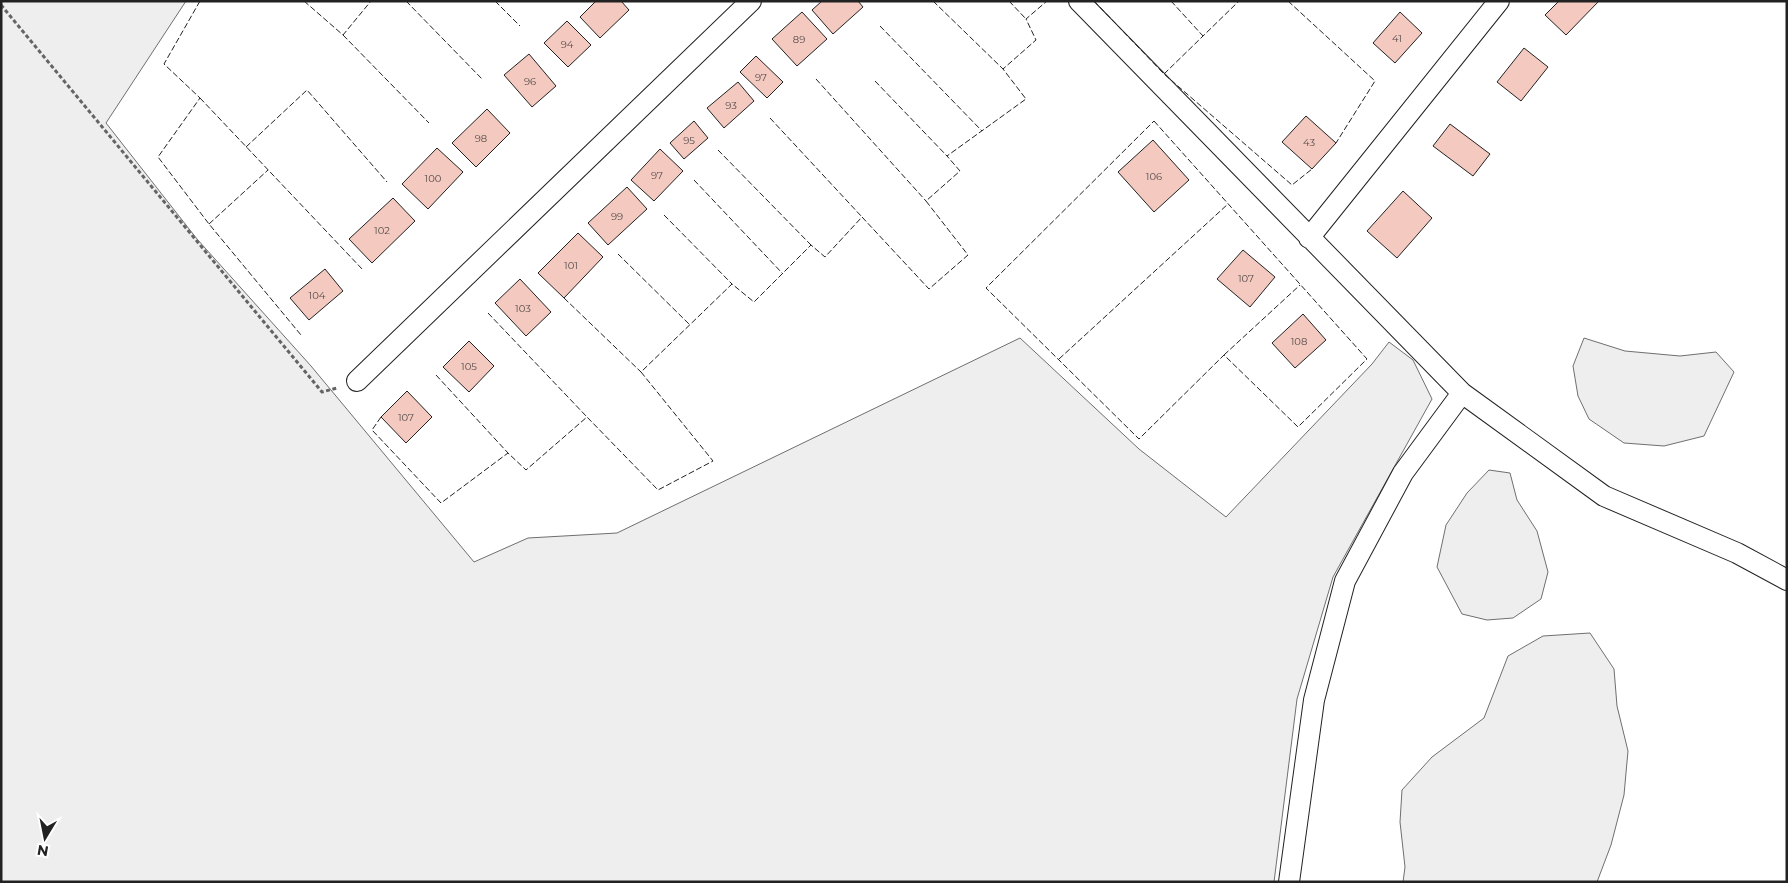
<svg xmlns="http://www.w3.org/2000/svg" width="1788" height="883" viewBox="0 0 1788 883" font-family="Montserrat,sans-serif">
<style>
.green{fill:#eee;stroke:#6f6f6f}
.building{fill:#f3c9c0;stroke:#222}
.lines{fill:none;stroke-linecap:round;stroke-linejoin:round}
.street-casing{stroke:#222;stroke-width:22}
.path{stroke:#646464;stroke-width:3;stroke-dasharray:4 2.5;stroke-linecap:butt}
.street{stroke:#fff;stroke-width:20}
.fence{stroke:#222;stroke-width:1;stroke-dasharray:6 2.5;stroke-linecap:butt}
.labels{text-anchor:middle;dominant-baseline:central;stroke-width:4;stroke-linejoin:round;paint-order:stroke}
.number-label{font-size:10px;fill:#564c4a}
</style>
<rect width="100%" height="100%" fill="#fff"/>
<!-- green -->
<path class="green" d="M1 1H186L106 123 197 239 311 366 474 562 528 538 617 533 1020 338 1139 449 1226 517 1372 364 1389 342 1413 360 1432 399 1333 577 1297 699 1274 882H1Z
M1584 338 1625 351 1680 356 1716 352 1734 372 1704 436 1664 446 1624 443 1589 419 1578 396 1573 366Z
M1489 470 1510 473 1517 500 1537 531 1548 572 1541 599 1513 618 1487 620 1462 614 1437 567 1446 525 1467 493Z
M1590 633 1614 669 1617 706 1628 751 1624 795 1611 845 1597 882H1403L1405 867 1400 822 1402 790 1432 757 1484 718 1508 656 1543 636Z"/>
<!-- building -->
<path class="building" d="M596 1H621L629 10 600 38 580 17Z
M822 1H858L863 7 833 34 812 10Z
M1559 1H1599L1566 35 1545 15Z
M802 12 827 39 797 66 772 39Z
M1400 12 1422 33 1395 63 1373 43Z
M567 21 591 45 568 67 544 43Z
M1524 48 1548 67 1521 101 1497 82Z
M529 54 556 86 532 107 504 75Z
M756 56 783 82 767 98 740 72Z
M738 82 754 101 724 128 707 108Z
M487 109 510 133 476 167 452 143Z
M1306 116 1336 143 1312 169 1282 142Z
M694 121 708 138 684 159 670 143Z
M1450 124 1490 154 1473 176 1433 146Z
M1153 140 1189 180 1154 212 1118 172Z
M437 148 463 172 428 209 402 184Z
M660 149 683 171 654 201 631 180Z
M627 187 647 209 608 245 588 223Z
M1403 191 1432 218 1397 258 1367 231Z
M393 198 415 221 372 263 349 239Z
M578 233 603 257 564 298 538 273Z
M1243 250 1275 277 1250 307 1217 279Z
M325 269 343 291 309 320 290 298Z
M520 279 551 312 526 336 495 303Z
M1303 314 1326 340 1295 368 1272 343Z
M469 341 494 366 469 392 443 367Z
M407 391 432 417 406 443 381 417Z"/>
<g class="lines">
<defs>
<path id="street" d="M1079 1 1462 393 1604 496 1737 553 1787 580
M1309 238 1499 1
M357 381 751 1
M1289 882 1314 700 1345 581 1403 473 1462 393"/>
</defs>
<!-- street casing -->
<use href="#street" class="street-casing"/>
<!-- path -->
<path class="path" d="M1 5 322 392 337 388"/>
<!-- street -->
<use href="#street" class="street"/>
<!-- fence -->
<path class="fence" d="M200 1 164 64 200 98 158 157 209 224 301 335
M304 1 343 35 371 1
M406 1 483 80
M495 1 520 26
M933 1 1003 69
M1009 1 1026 19
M1094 1 1164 74 1292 185 1312 169
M1171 1 1203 36
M1288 1 1375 81 1336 143
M880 26 982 131
M343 35 429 123
M1164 74 1239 1
M816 79 926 201
M875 81 947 156
M200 98 363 270
M770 118 862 217
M1154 121 1367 359 1298 427 1224 355 1139 439 986 288Z
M246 147 307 90 387 182
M718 150 811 245
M694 180 783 274
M664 215 732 284
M209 224 268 170
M618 254 690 325
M564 298 641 372
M488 313 587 417
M1224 355 1300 285
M1059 359 1228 204
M436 375 508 453
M381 417 372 430 441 503 508 453 526 470 587 417 658 490 713 461 641 372 732 284 754 302 811 245 825 257 862 217 929 289 968 255 926 201 960 171 947 156 1026 99 1003 69 1036 40 1026 19 1047 1"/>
</g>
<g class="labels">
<!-- number labels -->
<g class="number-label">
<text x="1397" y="38">41</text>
<text x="799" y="39">89</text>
<text x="567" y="44">94</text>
<text x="761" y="77">97</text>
<text x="530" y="81">96</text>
<text x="731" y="105">93</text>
<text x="481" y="138">98</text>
<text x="689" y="140">95</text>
<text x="1309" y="142">43</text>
<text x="657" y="175">97</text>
<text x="1154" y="176">106</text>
<text x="433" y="178">100</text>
<text x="617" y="216">99</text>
<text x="382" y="230">102</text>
<text x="571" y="265">101</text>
<text x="1246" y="278">107</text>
<text x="317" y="295">104</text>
<text x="523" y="308">103</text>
<text x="1299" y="341">108</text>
<text x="469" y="366">105</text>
<text x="406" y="417">107</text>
</g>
</g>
<!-- border -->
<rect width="1788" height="883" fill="none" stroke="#222222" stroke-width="5"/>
<!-- north arrow -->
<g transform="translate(45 838) rotate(190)" stroke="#ffffff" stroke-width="4" paint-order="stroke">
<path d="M0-4L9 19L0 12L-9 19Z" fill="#222222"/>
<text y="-8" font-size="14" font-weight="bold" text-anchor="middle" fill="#222222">N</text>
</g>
</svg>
